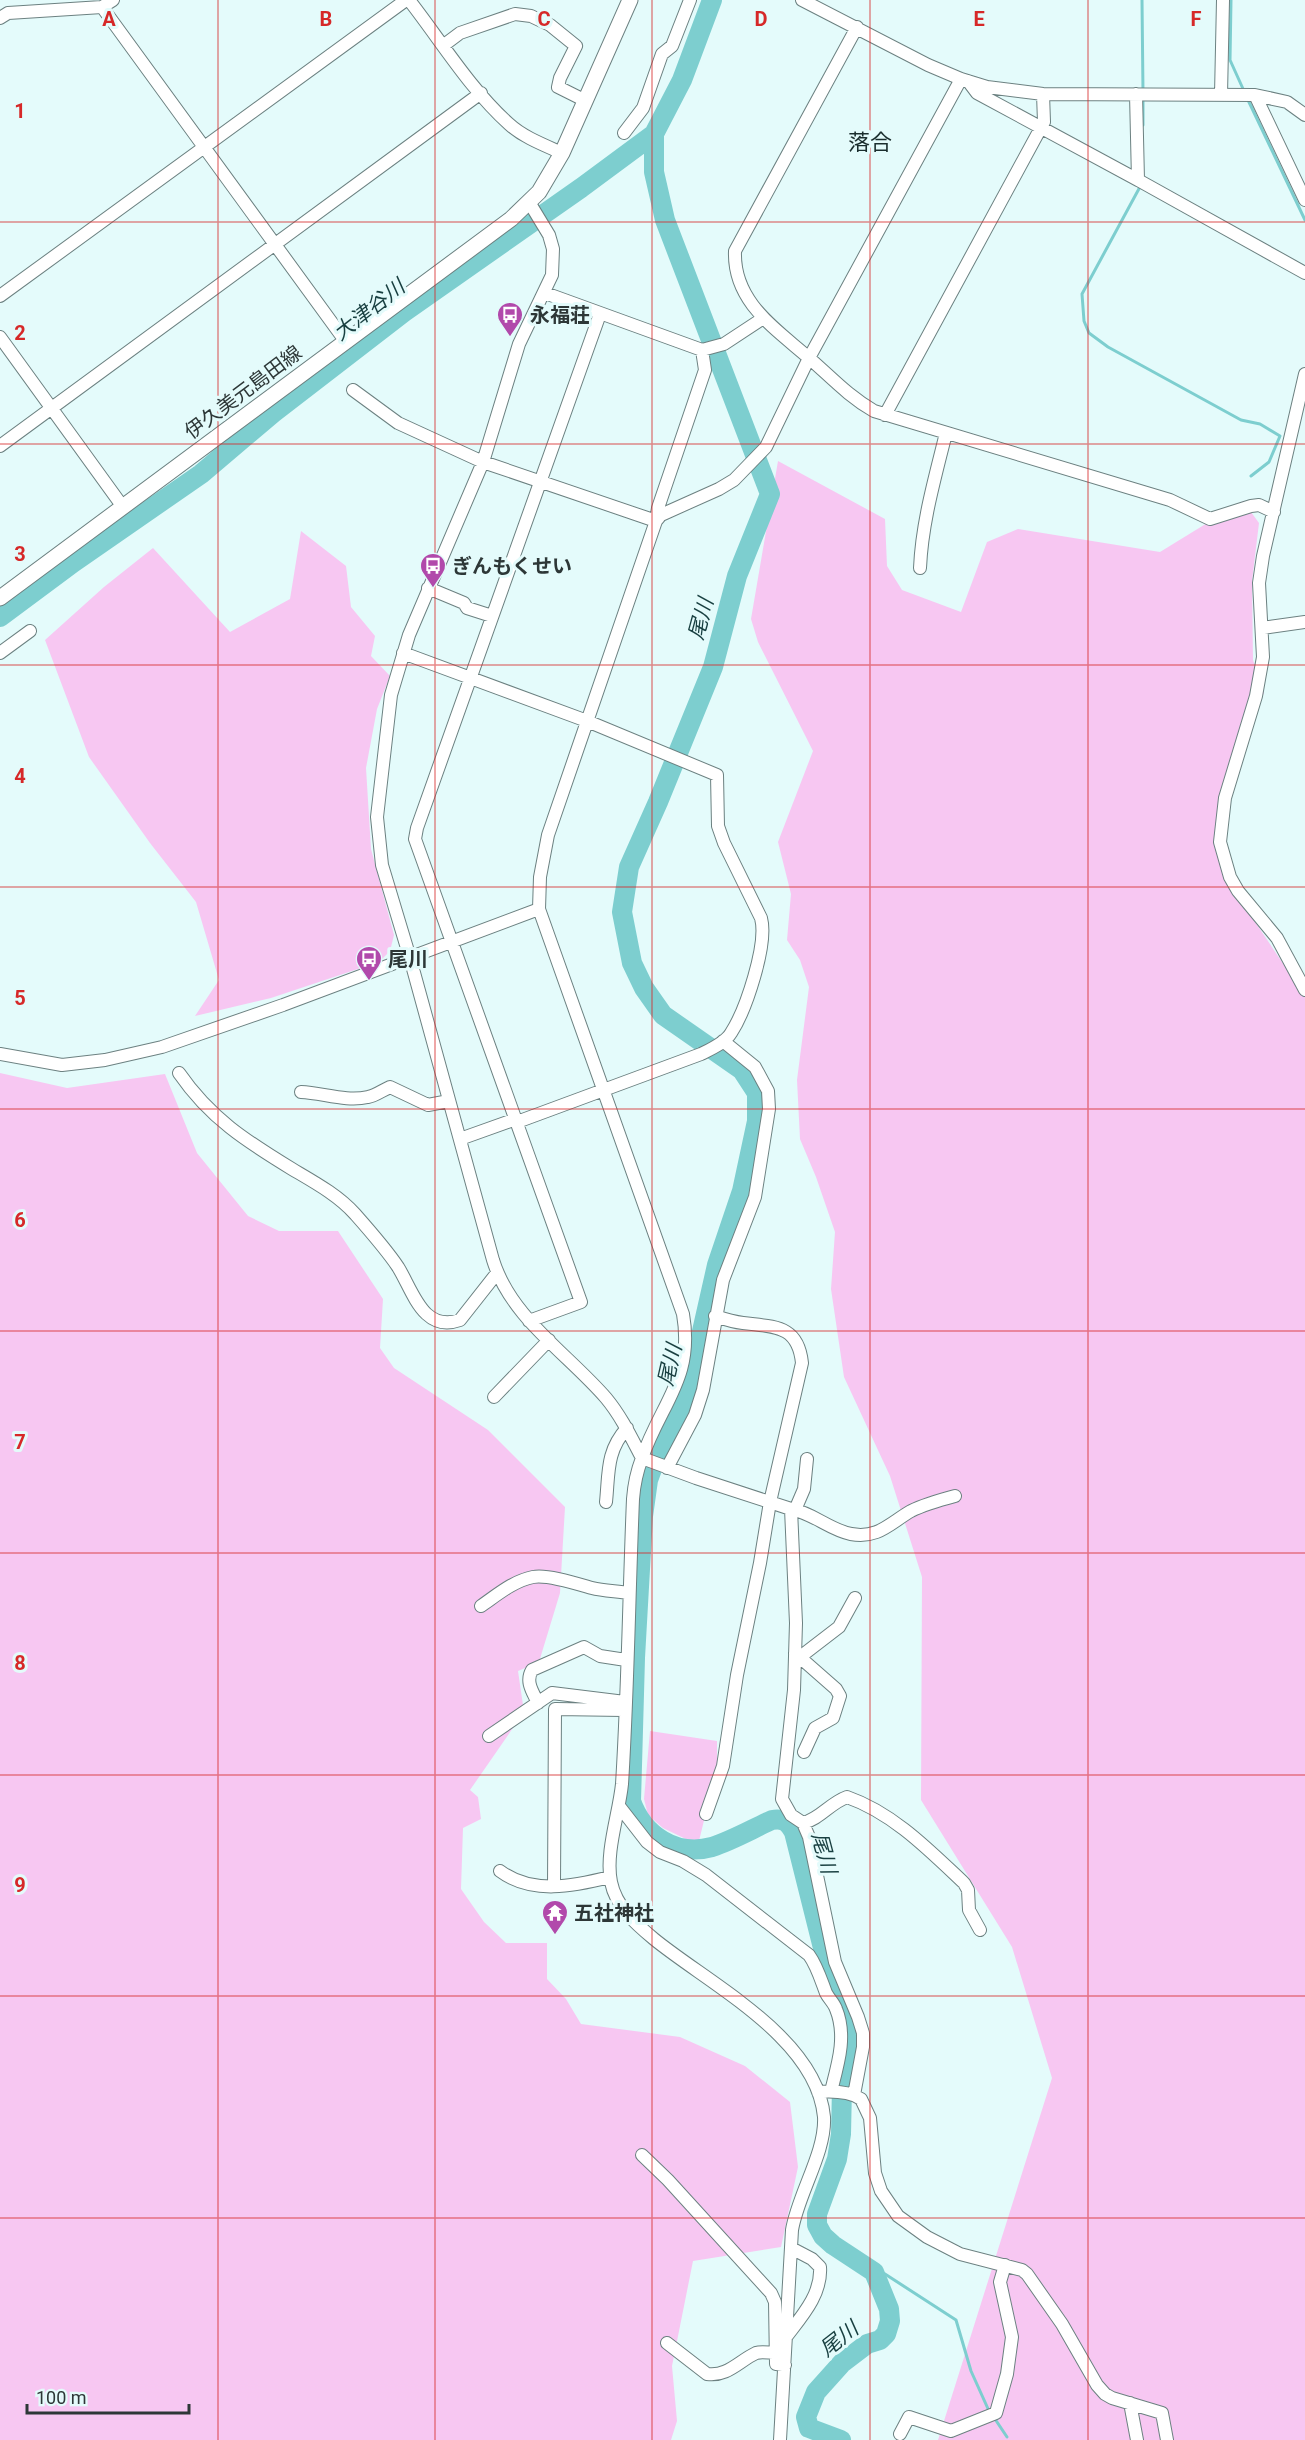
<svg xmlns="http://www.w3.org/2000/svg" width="1305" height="2440" viewBox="0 0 1305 2440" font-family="Roboto,'Noto Sans JP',sans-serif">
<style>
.green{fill:#f7c7f2}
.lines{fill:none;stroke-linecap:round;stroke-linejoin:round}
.stream{stroke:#7dcecf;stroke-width:3}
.river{stroke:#7dcecf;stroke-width:20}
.minor-casing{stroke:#6c8181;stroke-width:14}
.major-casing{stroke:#6c8181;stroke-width:17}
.minor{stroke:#fff;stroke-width:12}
.major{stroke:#fff;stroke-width:15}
.grid{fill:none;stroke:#d62828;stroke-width:1.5;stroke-opacity:0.55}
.labels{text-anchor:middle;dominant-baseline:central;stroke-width:6;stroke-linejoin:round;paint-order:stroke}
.poi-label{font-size:20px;font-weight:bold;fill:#2d3737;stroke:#e4fbfb;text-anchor:start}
.street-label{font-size:20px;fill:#2d3737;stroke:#e4fbfb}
.water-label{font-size:21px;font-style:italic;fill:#183f40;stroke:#e4fbfb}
.quarter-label{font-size:22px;fill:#1a2d2d;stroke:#e4fbfb}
.grid-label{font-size:20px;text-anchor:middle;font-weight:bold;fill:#d62828;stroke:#e4fbfb;stroke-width:6;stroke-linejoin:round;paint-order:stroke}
</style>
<rect width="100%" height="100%" fill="#e4fbfb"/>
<!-- green -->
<path class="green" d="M778 461 885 519 887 566 902 590 961 612 987 542 1018 529 1160 552 1243 501 1259 523 1252 581 1253 660 1264 693 1245 731 1214 844 1249 913 1305 996V2440H938L1052 2078 1012 1947 921 1800 922 1577 890 1476 844 1377 831 1289 835 1232 816 1177 800 1139 797 1080 809 987 800 960 787 940 791 894 778 842 813 751 758 642 751 619Z
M301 531 346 566 351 607 375 636 371 656 390 676 377 709 366 768 371 849 394 935 390 951 379 962 271 998 195 1016 219 980 196 902 150 843 89 757 45 640 104 587 153 548 230 632 290 599Z
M0 1073 67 1088 165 1074 197 1153 248 1216 279 1231H338L383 1299 380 1348 394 1368 488 1430 565 1507 560 1593 539 1662 518 1671 524 1712 470 1790 478 1797 481 1819 463 1828 461 1889 484 1922 506 1943H547V1979L566 1999 581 2024 680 2037 745 2066 790 2102 798 2167 781 2247 693 2261 672 2366 677 2421 671 2440H0Z
M650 1731 717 1741V1767L699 1841 692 1842 663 1828 648 1815 644 1799Z"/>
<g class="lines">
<!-- stream -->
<path class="stream" d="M1142 0 1143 92
M1231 0 1230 60 1244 91
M1248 100 1305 220
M1143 125V99
M1141 185 1082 294 1084 321 1089 333 1108 347 1241 420 1260 424 1280 436 1269 462 1251 476
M874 2272 885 2274 956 2320 971 2371 989 2411
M993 2416 1007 2437"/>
<!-- river -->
<path class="river" d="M654 134V172L665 220 770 494 737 576 713 667 658 802 629 867 622 912 632 963 644 988 663 1015 742 1070 757 1093V1121L742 1191 717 1265 686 1402 657 1455 648 1480 643 1516 635 1658 631 1801C643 1835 676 1857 712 1847 733 1840 752 1829 772 1820 784 1818 788 1822 794 1832L830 1976 845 2009 853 2035 851 2053 842 2087 841 2134 837 2159 817 2214V2225L823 2236 833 2245 874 2272 889 2309 890 2321 886 2334 880 2340 867 2344 842 2363 816 2392 806 2417 809 2428 841 2440
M0 617 74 562 201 474 273 413 404 312 581 188 654 134 682 80 712 0"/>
<defs>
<path id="minor" d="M409 0C441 41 470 89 509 124 523 137 544 145 562 153
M802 0 928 65 961 79 987 87 1043 94 1255 95 1287 102 1305 115
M102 7 346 342
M0 18 8 13 102 7 113 0
M857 27 735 251C733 302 776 329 809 358 831 377 848 396 874 411L1170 500 1210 519 1251 506 1259 505 1274 512
M444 45 460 33 515 14 531 16 550 25 576 46 560 78 558 87 586 101
M968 81 977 93 1138 180
M1136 94 1138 180 1305 273
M1221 95 1223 0
M1255 95 1305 200
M624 133 643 108 662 54 672 46 690 0
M529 202 549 235 553 249 552 275 519 344 483 462 409 635 391 695 377 817 382 865 410 958 493 1260C511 1318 567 1353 606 1398 621 1416 631 1437 642 1458L696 1478 791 1509 796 1623 794 1690 782 1799 791 1815 803 1823 809 1837 835 1962 858 2017 863 2033V2047L854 2095
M545 293 702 350 724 344 762 319
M0 296 406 0
M0 337 123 507
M1305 374 1263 556 1259 583 1263 657 1256 696 1225 798 1220 842 1230 877 1238 891 1277 938 1305 990
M353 390 398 423 483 462 656 521 658 508 705 370 702 350
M885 415 1044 122 1043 94
M0 446 481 93
M920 568C922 522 935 478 946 433
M428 588 464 603 467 608 492 616
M1262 628 1305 622
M0 653 30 631
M403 653 587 721 717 775 718 826 724 843 761 918C768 944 746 1010 731 1033 725 1043 711 1049 701 1054L517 1122
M539 909 540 877 548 835 656 521 661 515 719 489 734 480 766 447 809 358 961 79
M0 1054 62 1065 105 1060 162 1047 283 1005 539 909 683 1314C694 1378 661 1403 642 1458 637 1471 634 1485 633 1499 629 1594 628 1689 622 1784 619 1814 605 1853 611 1882 616 1907 636 1924 654 1939 709 1984 817 2038 824 2117 826 2152 798 2194 792 2230L780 2440
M179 1073C210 1118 246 1141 292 1169 314 1182 338 1195 355 1214 370 1231 386 1249 398 1267 413 1291 423 1333 460 1320L497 1273
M301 1092C323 1093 346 1102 368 1097 375 1096 383 1090 390 1087L428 1105 449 1101
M460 1139 516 1119
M529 1321 581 1302 415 839 417 828 600 314
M494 1397 549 1340
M667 1468 695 1415 703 1390 723 1280 755 1197 769 1109 768 1091 755 1067 723 1041
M606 1502C609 1473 606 1451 627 1428
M791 1509C813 1513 830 1530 851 1534 878 1539 890 1523 911 1511 925 1504 940 1500 955 1496
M795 1510 804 1489 807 1459
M481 1606C497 1595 513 1581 533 1577 547 1574 578 1584 592 1588 603 1591 617 1591 629 1593
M795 1653 836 1689 840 1696 833 1718 815 1728 804 1752
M800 1657 839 1627 855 1598
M538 1703C533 1692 525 1682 532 1670L584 1647 600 1656 626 1660
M489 1736 552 1693 625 1702
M619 1806 647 1842 660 1852 683 1861 706 1875 809 1955C817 1966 821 1980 826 1993 829 1999 834 2003 836 2009 847 2036 838 2064 831 2091
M706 1814 723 1766 737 1675 760 1563 770 1502 802 1363C798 1324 773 1327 743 1323 734 1322 724 1319 715 1316
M803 1823C820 1819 830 1803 847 1797 893 1813 929 1850 964 1883L968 1890 969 1910 980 1930
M500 1871C532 1895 574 1886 610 1877
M554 1886 555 1709 624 1710
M818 2092C832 2091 849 2091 861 2099L870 2118 875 2173 881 2191 898 2216 927 2237 960 2254 1022 2270 1027 2274 1062 2324 1097 2385 1105 2394 1112 2398 1162 2413 1167 2440
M642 2155 668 2180 771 2293 775 2302 776 2364 785 2365
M786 2337C802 2316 822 2294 820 2267L812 2259 791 2248
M667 2343 707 2374C727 2377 739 2361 756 2353 762 2351 769 2353 776 2353
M1130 2403 1137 2440
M900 2434 909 2417 951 2431 996 2413 1007 2374 1012 2337 1000 2282 1005 2265"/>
<path id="major" d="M0 598 511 219 539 192 562 153 630 0"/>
</defs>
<!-- minor casing -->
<use href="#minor" class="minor-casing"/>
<!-- major casing -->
<use href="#major" class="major-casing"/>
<!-- minor -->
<use href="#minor" class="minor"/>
<!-- major -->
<use href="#major" class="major"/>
</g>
<!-- grid -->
<path class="grid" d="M218 0V2440M435 0V2440M652 0V2440M870 0V2440M1088 0V2440M0 222H1305M0 444H1305M0 665H1305M0 887H1305M0 1109H1305M0 1331H1305M0 1553H1305M0 1775H1305M0 1996H1305M0 2218H1305"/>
<!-- icons -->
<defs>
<symbol id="bus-pin" viewBox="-11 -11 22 30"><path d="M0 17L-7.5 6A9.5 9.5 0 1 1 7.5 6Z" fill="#b149ab" stroke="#e4fbfb"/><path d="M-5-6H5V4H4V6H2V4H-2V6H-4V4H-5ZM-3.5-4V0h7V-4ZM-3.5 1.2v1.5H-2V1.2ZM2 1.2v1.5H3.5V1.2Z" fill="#fff"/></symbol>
<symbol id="temple-pin" viewBox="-11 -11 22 30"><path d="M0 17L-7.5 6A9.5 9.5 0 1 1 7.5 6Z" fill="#b149ab" stroke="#e4fbfb"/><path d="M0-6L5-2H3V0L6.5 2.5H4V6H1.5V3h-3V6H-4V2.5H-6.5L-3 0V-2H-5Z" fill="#fff"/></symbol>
</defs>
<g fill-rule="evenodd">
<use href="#bus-pin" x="495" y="300" width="30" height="40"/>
<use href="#bus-pin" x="418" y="551" width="30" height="40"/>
<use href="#bus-pin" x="354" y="944" width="30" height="40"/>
<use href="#temple-pin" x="540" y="1898" width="30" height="40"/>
</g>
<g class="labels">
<!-- poi labels -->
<g class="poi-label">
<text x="530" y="315">永福荘</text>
<text x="452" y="566">ぎんもくせい</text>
<text x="388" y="959">尾川</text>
<text x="574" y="1913">五社神社</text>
</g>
<!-- street labels -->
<g class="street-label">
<text transform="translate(243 392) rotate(-37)">伊久美元島田線</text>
</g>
<!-- water labels -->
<g class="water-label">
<text transform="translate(369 310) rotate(-38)">大津谷川</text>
<text transform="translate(701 619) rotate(-75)">尾川</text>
<text transform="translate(670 1365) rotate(-77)">尾川</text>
<text transform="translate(824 1853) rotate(75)">尾川</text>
<text transform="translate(839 2339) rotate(-38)">尾川</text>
</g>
<!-- quarter labels -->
<g class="quarter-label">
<text x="870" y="142">落合</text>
</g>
</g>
<g class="grid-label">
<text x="109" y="26">A</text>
<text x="326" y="26">B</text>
<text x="544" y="26">C</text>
<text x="761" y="26">D</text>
<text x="979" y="26">E</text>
<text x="1196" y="26">F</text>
<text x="20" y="118">1</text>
<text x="20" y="340">2</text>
<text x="20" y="561">3</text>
<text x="20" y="783">4</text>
<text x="20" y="1005">5</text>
<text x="20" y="1227">6</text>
<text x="20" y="1449">7</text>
<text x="20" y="1670">8</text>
<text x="20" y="1892">9</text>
</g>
<!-- scale -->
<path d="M27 2404v9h162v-9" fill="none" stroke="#2d3737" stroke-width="3"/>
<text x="36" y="2404" font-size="18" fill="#2d3737" stroke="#e4fbfb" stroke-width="4.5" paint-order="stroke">100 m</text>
</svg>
